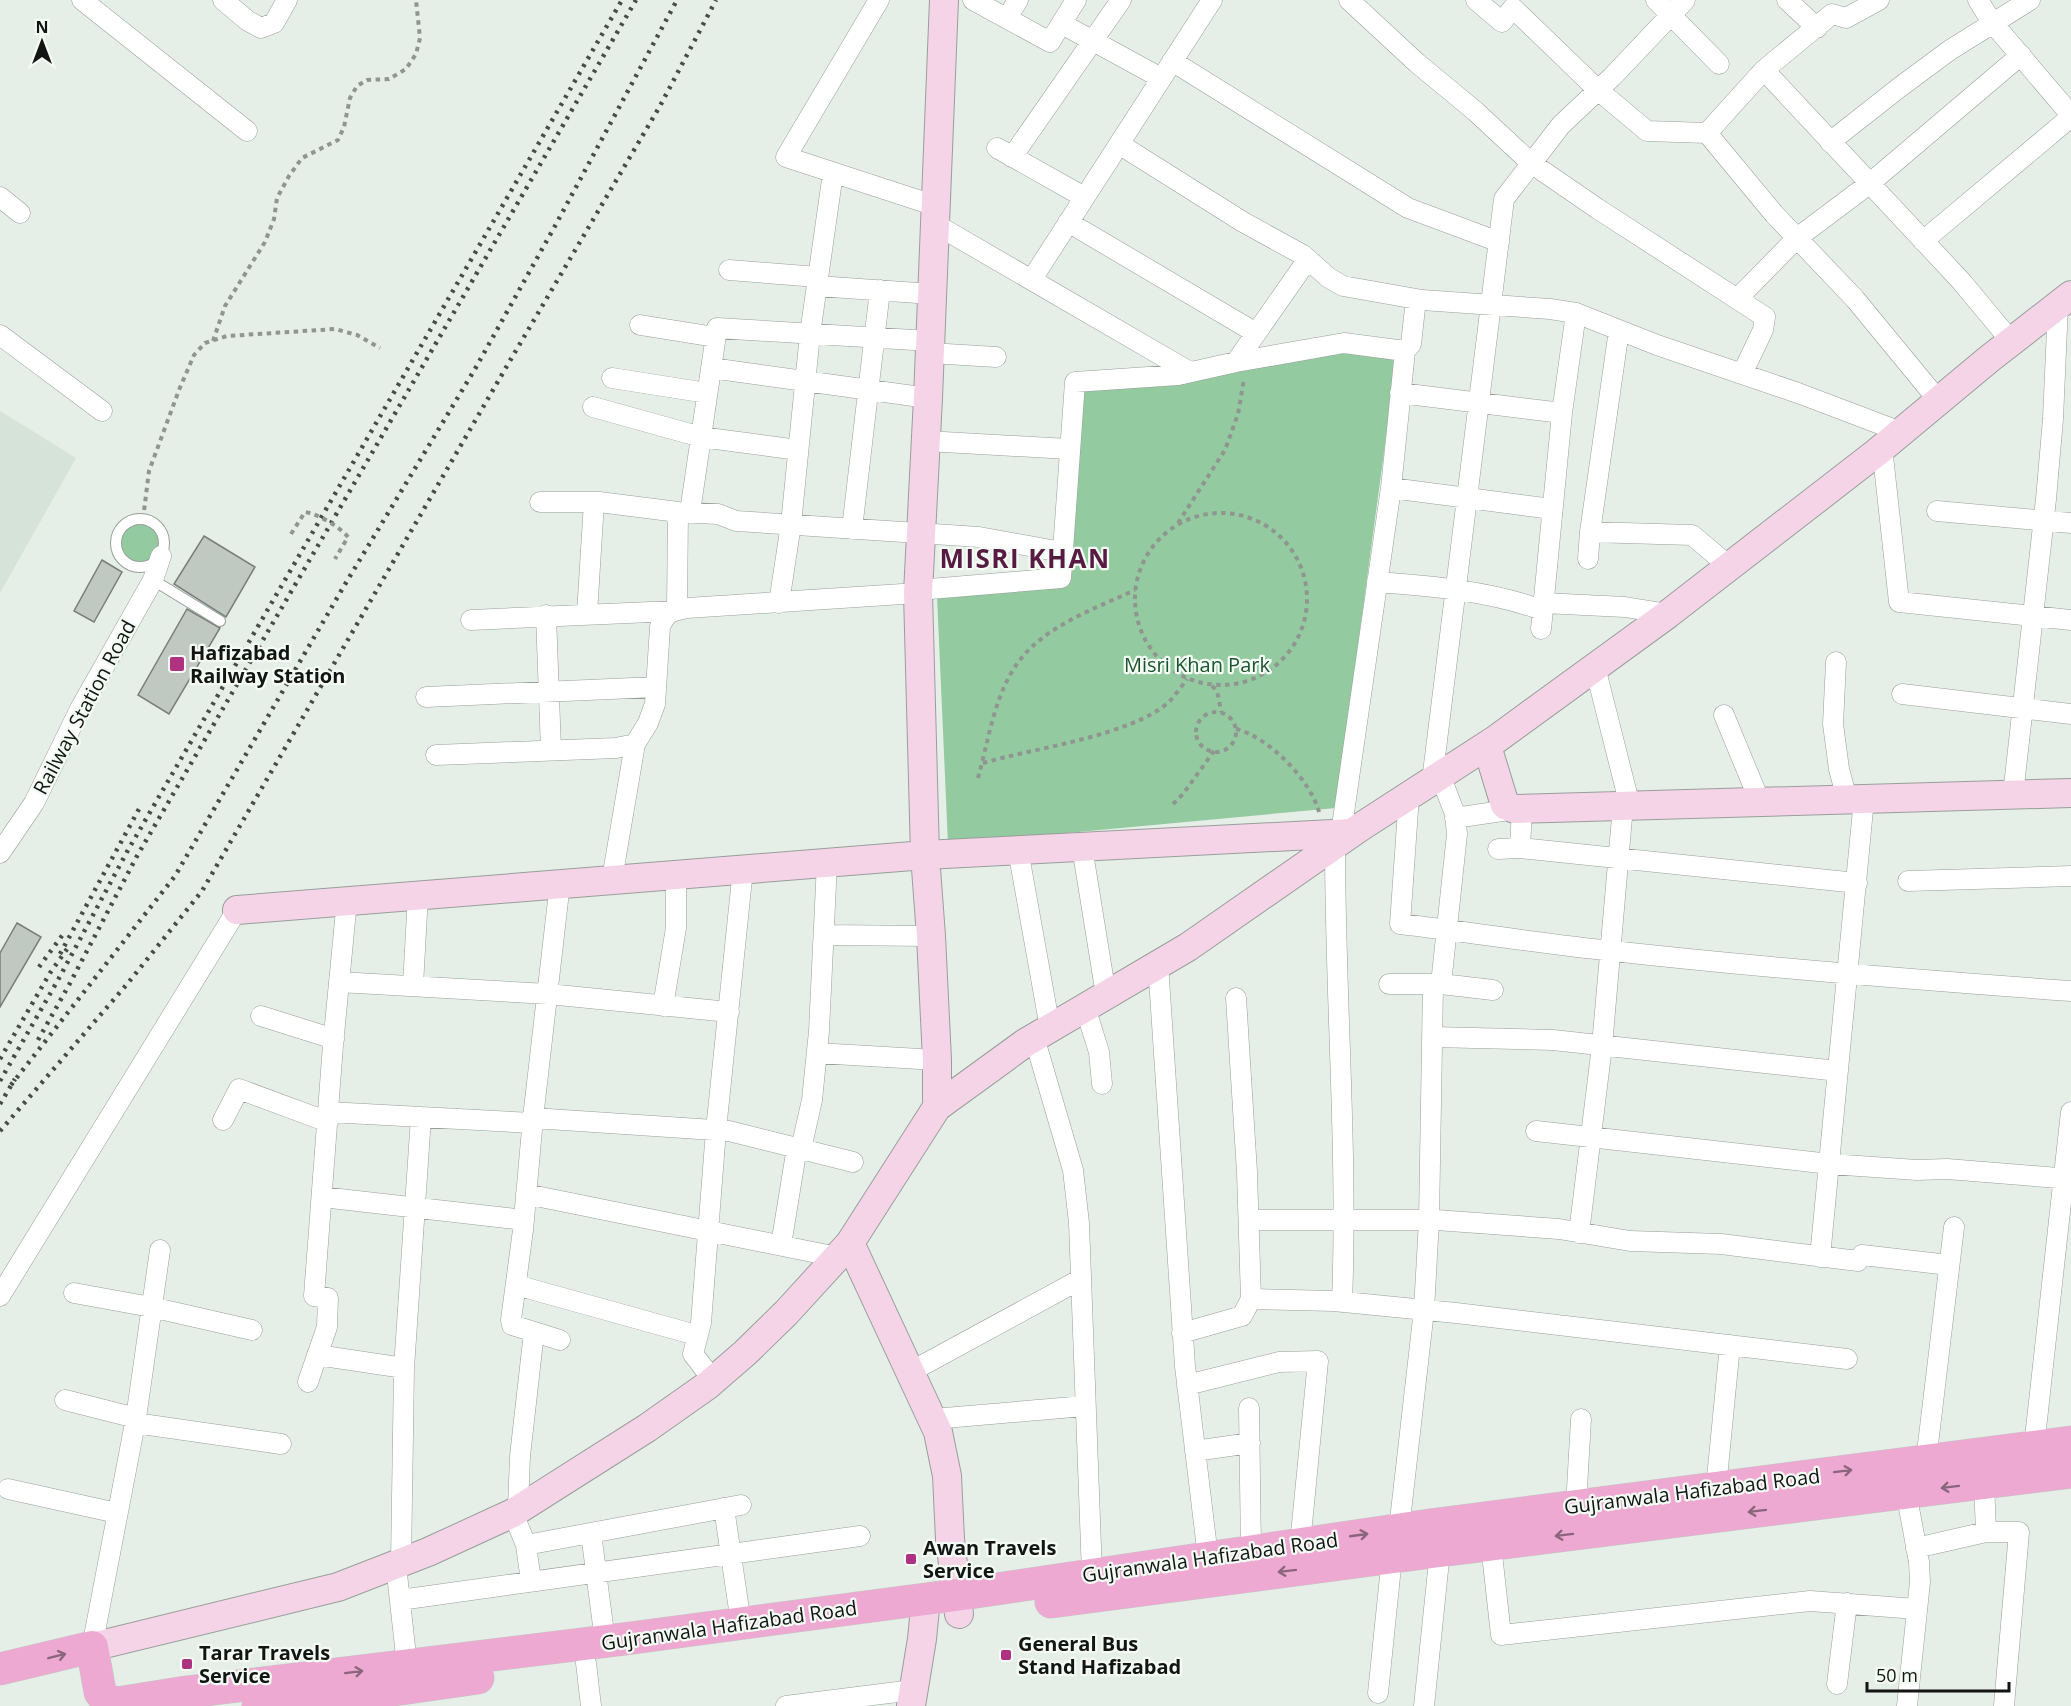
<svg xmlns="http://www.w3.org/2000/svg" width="2071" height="1706" viewBox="0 0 2071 1706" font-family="'Open Sans',sans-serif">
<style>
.built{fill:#d5e3d8}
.green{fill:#94caa0}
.building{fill:#c0c8c2;stroke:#787f7a;stroke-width:1.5}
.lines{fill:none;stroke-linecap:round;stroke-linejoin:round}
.lane-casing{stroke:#989f9a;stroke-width:12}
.street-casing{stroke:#989f9a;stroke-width:21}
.secondary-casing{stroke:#989f9a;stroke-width:30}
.primary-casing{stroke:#c6c7c6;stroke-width:33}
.path{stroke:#8f9591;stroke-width:4;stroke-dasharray:4.5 4.5;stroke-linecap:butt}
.lane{stroke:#fff;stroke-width:10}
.street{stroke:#fff;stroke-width:20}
.secondary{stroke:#f6d4e8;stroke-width:28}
.primary{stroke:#eda9d1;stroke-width:32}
.rail{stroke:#484c49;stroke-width:4.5;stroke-dasharray:3 6;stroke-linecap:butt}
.path-bridge{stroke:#8f9591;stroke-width:4;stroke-dasharray:4.5 4.5;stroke-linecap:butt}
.oneway{stroke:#8a667c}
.poi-dot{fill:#ae3182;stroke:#f4fbf5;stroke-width:2}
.labels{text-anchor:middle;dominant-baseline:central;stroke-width:4.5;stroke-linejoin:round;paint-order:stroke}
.poi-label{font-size:20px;font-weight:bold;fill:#121513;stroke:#f4fbf5;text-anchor:start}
.park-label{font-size:20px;fill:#1a542d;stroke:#f4fbf5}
.street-label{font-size:20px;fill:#121513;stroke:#f4fbf5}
.district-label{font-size:26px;font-weight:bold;letter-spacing:1.5px;fill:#571b41;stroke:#f4fbf5}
</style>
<rect width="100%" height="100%" fill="#e6eee8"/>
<!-- built -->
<path class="built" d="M0 411 76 458 0 593Z"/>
<!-- green -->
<path class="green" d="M1332 351 1397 356 1336 808 948 844 937 596 1064 582 1081 387Z
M120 543a20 20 0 1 1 40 0a20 20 0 1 1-40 0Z"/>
<!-- building -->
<path class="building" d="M204 536 255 567 226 617 174 584Z
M102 560 122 572 94 622 74 611Z
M187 609 220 628 169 714 138 695Z
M17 923 41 937 0 1007V953Z"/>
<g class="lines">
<defs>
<path id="lane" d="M116 543a24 24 0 1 1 48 0a24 24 0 1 1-48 0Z
M153 580 220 621"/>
<path id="street" d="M82 0 247 131
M223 0 248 21 261 28 274 23 287 0
M879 0 786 157 936 206
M973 0 1050 42 1076 0
M1349 0 1417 63 1475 111 1531 163 1598 209 1765 317 1763 330 1742 374
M1476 0 1502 22 1513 8 1598 90 1647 131 1707 133 1774 214 1855 299 1938 400
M1656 0 1719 64
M1787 0 1817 28
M1978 0 1991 21 2071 115
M1007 18 1018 0
M1062 24 1161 78
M1172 61 1408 208 1499 242
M1764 70 1961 281 2011 341
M1707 133 1764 70 1832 14 1846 18 1879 0
M1830 142 1900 87 1950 50 2030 0
M1119 144 1243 222 1303 255 1329 278 1343 286 1422 300 1550 309 1576 313 1657 345 1798 393 1901 432
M997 148 1084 197
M1012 157 1121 0
M0 197 20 213
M1068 222 1256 333
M935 224 1190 372
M1923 241 2071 117
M729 270 818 277
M1032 279 1212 0
M817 286 932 294
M1737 299 1797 238 1869 184 2021 55
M640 325 715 337
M0 335 102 411
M930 353 996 357
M1236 362 1308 259
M711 368 928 398
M612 378 707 393
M1400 393 1562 413
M593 407 701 437 798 450
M926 441 1069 449
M1882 447 1899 602 2071 620
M1391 488 1552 509
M540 502H599L678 512 718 514 736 521 979 537 1062 552
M1937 511 2071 523
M690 512 717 328 930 341
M852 529 880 290
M1590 532 1692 535 1729 566
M1588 559 1590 532 1619 330
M1377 582C1433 586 1489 591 1542 610
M918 590 1061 578 1075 382 1178 375 1236 362 1344 343 1405 351
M779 603 791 524 810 334 833 173
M1543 603 1625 607 1668 614
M677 610 678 512
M587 614 594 502
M546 615 551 750
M471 620 674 611
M1541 629 1562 413 1576 313
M1836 662 1833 724 1839 769 1847 799
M1595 667 1630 806
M1902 694 2071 714
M426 697 656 687
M1724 715 1760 802
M436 755 616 748 635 744
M1440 775 1455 814 1457 834 1441 984
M1432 781 1504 199 1561 125 1612 77 1685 0
M2013 795 2046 499 2053 419 2058 305
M1409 796 1400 924C1471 932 1542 944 1613 951 1765 968 1918 980 2071 991
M1455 818 1515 809
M1341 833 1391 488 1405 351 1411 344 1416 299
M1335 844C1335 997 1348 1150 1342 1302
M1082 847 1106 995
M1520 848 1522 809
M1498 849 1520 848 1857 883
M1018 850 1050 1028
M0 853 34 803 80 709 153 580 161 556
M612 879 635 744 648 723 655 704 660 627C666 612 672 611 687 608L918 593
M1908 881 2071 876
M824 935 931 936
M1158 964 1185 1366 1208 1557
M339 982 548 994 729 1012
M1389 984H1441L1493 990
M413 986 418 895
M663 1006 676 928V874
M1085 1007 1099 1052 1102 1084
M261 1016 334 1039
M1034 1037 1073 1170 1079 1223 1092 1574
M1433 1037 1553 1040 1838 1071
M817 1053 937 1060
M328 1112 533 1123
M533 1118 729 1131 853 1162
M223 1120 239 1089 328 1122
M1536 1131 1830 1164 1917 1170 1947 1169 2071 1179
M801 1149 812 1100 819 1031 827 863
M526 1194 837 1257
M322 1197 524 1220
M1249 1220H1436L1559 1229 1630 1241 1721 1244 1858 1261 1862 1255 1949 1265
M1579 1233 1602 1046 1623 806
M781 1245 797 1147
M1820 1257 1864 799
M516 1285 696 1335
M74 1293 151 1307 252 1330
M0 1296 237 910
M1251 1299 1334 1301 1456 1313 1847 1359
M1182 1333 1242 1316 1251 1299 1247 1172 1236 998
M560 1340 512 1325 511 1320 523 1230 533 1118 560 883
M317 1355 404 1368
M910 1372 1081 1279
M713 1380 693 1354 701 1323 716 1130 743 869
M308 1382 327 1327 328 1298 314 1296 333 1045 347 900
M1187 1385 1279 1362 1318 1361 1300 1544
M65 1400 136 1418
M1249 1408 1251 1551
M933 1419 1085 1406
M135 1423 281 1444
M2034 1447 2071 1112
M1195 1451 1250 1443
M1926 1461 1954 1227
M1984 1482 1986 1532
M1716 1488 1730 1345
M8 1489 117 1513
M1906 1492 1919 1562 1920 1582 1907 1706
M1576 1506 1581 1419
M724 1508 741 1623
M518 1509 520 1456 534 1332
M513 1513 526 1545 531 1581
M1399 1529 1424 1310 1429 1220 1433 985
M591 1533 605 1641
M526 1545 741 1505
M1491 1545 1501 1635 1810 1601 1917 1609
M1916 1548 1986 1532H2019L2004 1706
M401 1563 404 1368 421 1117
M396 1565 407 1665
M400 1600 860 1536
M92 1647 136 1418 160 1250
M586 1663 591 1706
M1837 1684 1847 1603
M1378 1693 1392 1557
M786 1706 913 1690
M1424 1706 1440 1551"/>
<path id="secondary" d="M1487 746 1505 805 1515 809 2071 793
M237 910 925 855 1351 833
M937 1107V1060L931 936 925 855 918 593 928 398 944 0
M850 1243 938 1432 947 1476 950 1539 959 1614
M92 1647 338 1587 428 1552 513 1513 647 1428 708 1385 745 1353 786 1313 850 1243 937 1107 1025 1043 1188 947 1359 828 1495 740 1668 614 1876 453 1989 359 2071 295
M911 1706 922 1639 926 1598"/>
<path id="primary" d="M1051 1602 1432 1552 2071 1472
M0 1669 92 1647 100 1692 106 1700 117 1703 180 1693 624 1639 956 1595 1430 1525 2071 1442
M258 1706 330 1699 478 1678"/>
</defs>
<!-- lane casing -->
<use href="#lane" class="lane-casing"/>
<!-- street casing -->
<use href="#street" class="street-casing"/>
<!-- secondary casing -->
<use href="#secondary" class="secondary-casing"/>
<!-- primary casing -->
<use href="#primary" class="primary-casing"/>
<!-- path -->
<path class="path" d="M213 341 225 306 265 242 274 219 277 198 289 176 302 158 338 140 344 127 350 98 357 86 367 80 389 79 406 69 416 54 420 38 416 0
M1135 599a86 86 0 1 1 172 0a86 86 0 1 1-172 0Z
M143 519 149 471 179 390 194 355 205 343 227 336 335 329 357 335 380 348
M1178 523 1225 450 1238 414 1244 379
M1212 686C1220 692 1219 704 1221 712
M1196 732a20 20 0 1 1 40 0a20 20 0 1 1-40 0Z
M1236 729C1269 737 1311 781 1319 812
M983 763C1034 748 1132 736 1170 701 1176 694 1182 686 1187 679
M978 778C987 746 993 706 1009 677 1034 629 1088 612 1135 590
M1173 804 1183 794 1214 751"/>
<!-- lane -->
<use href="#lane" class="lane"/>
<!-- street -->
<use href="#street" class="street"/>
<!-- secondary -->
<use href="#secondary" class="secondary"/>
<!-- primary -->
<use href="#primary" class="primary"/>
<!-- rail -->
<path class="rail" d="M60 954 139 809
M39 967 64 933
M38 1040 69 985 137 856 636 0
M0 1059 50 973 67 949
M0 1081 58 980 128 850 622 0
M11 1085 175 876 344 586 475 369 555 226 677 0
M0 1104 15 1079
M0 1131 128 983 202 891 511 359 660 106 716 0"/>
<!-- path-bridge -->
<path class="path-bridge" d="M291 534 305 512C318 514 340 527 348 537L335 559"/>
</g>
<!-- one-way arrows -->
<defs><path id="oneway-shaft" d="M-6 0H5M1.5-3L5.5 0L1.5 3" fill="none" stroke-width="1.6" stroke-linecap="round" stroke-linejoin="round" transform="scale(1.5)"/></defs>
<g class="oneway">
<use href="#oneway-shaft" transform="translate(1843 1471) rotate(-7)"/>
<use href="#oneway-shaft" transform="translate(1950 1487) rotate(173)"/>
<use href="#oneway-shaft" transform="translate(1757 1511) rotate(173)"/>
<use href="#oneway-shaft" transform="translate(1359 1535) rotate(-8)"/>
<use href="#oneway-shaft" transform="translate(1564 1535) rotate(173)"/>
<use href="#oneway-shaft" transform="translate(1287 1571) rotate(173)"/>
<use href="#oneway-shaft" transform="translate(57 1656) rotate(-14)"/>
<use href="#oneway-shaft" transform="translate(354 1672) rotate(-7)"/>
</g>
<!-- markers -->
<g class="poi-dot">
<rect x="169" y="656" width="16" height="16" rx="3"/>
<rect x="905" y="1553" width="12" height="12" rx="3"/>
<rect x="1000" y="1649" width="12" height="12" rx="3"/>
<rect x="181" y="1658" width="12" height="12" rx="3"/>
</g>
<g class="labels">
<!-- poi labels -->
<g class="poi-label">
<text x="190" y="652">Hafizabad<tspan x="190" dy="23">Railway Station</tspan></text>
<text x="923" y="1547">Awan Travels<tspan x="923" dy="23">Service</tspan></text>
<text x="1018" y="1643">General Bus<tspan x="1018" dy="23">Stand Hafizabad</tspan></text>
<text x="199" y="1652">Tarar Travels<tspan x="199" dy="23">Service</tspan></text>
</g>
<!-- park labels -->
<g class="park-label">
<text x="1197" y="664">Misri Khan Park</text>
</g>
<!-- street labels -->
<g class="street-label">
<text transform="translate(84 707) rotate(-62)">Railway Station Road</text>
<text transform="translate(1692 1491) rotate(-7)">Gujranwala Hafizabad Road</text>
<text transform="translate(1210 1557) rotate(-8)">Gujranwala Hafizabad Road</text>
<text transform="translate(729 1625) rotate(-8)">Gujranwala Hafizabad Road</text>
</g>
<!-- district labels -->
<g class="district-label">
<text x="1025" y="558">MISRI KHAN</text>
</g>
</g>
<!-- north arrow -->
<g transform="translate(42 42)" stroke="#f4fbf5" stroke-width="4.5" paint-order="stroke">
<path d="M0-4.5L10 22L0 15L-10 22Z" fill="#121513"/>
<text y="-9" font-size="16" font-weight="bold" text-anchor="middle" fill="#121513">N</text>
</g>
<!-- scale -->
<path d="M1867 1682v9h142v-9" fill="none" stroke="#121513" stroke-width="3"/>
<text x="1876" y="1682" font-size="18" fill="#121513" stroke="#f4fbf5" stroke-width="4.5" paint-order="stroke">50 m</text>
</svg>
